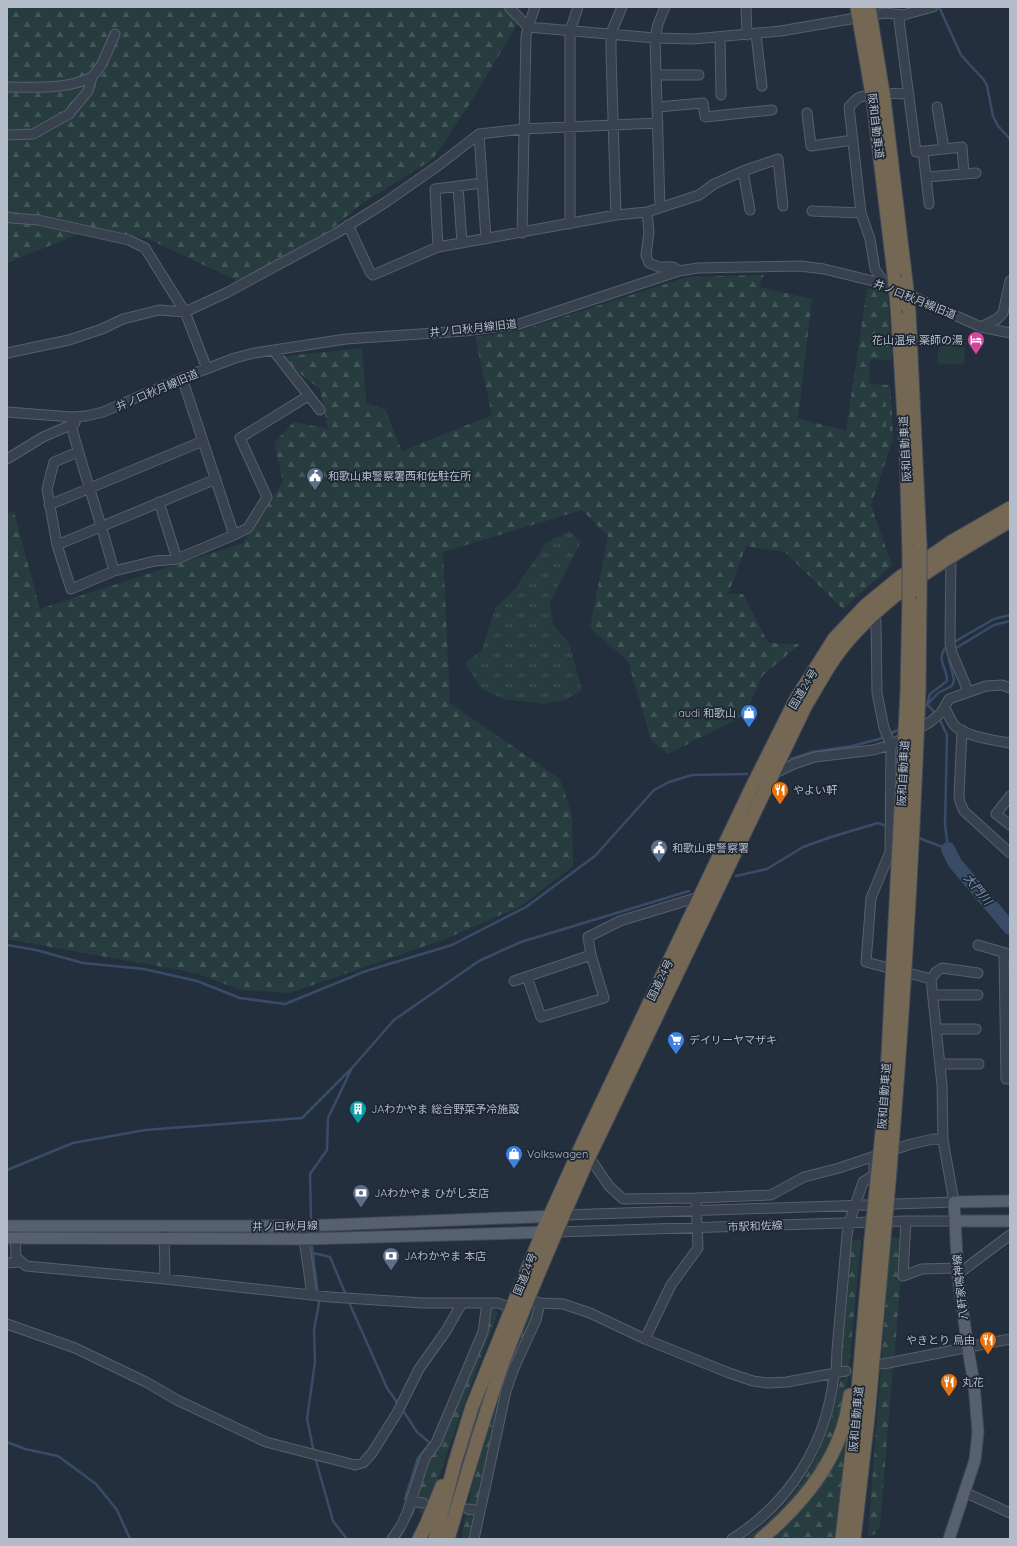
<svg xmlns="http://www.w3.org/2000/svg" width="1017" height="1546" viewBox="0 0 1017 1546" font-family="Quicksand,'Noto Sans JP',sans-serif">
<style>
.grass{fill:url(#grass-tufts)}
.forest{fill:url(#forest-firs)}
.cemetery{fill:url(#cemetery-stones)}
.garden{fill:#263c3f}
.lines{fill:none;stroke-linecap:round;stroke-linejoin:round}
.stream{stroke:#394c67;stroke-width:2.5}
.river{stroke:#394c67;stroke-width:14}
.minor-casing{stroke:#565f6c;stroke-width:11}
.major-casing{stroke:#414a57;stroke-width:13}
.highway-casing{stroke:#434c59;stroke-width:15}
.minor{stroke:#38414e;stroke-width:9}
.major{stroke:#56606e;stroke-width:11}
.highway{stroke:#746855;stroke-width:13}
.highway-bridge-casing{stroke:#434c59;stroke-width:15;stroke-linecap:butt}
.highway-bridge{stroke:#746855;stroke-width:13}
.labels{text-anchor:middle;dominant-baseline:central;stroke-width:3.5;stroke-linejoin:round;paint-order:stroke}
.street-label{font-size:11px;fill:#b4bcc9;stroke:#1d2633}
.poi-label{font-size:11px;fill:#b4bcc9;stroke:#1d2633;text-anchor:start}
.water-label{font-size:12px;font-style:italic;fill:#7c92b1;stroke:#1d2633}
</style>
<defs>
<pattern id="grass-tufts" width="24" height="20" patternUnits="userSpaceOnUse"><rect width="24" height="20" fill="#263c3f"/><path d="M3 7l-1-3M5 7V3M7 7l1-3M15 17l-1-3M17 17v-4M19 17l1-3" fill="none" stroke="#435659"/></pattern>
<pattern id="forest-firs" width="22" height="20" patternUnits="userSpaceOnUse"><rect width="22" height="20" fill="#263c3f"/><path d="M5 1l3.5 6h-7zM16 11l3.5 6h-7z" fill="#435659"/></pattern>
<pattern id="cemetery-stones" width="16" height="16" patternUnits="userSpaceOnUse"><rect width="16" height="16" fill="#263c3f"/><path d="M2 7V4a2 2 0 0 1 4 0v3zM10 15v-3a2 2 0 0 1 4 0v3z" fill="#435659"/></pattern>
</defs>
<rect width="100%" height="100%" fill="#242f3e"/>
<!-- grass -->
<path class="grass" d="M570 531 581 542 550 602 553 625 569 643 582 690 565 700 543 704 504 699 482 689 465 663 482 650 495 608 514 590 547 542Z"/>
<!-- forest -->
<path class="forest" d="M7 7H505L519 21 474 97 433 159 360 205 290 265 240 282 148 239 96 227 7 263Z
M764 275 759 287 812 299 798 418 846 431 867 289C874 287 883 291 888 296L892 358 891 360 872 359 870 360 869 383 871 384 890 385 891 396 885 403 887 436 893 439 871 505 892 565 843 609 785 552 746 546 728 594H743L768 643 800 644 763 675 745 715 668 754 651 740 628 661 590 628 608 536 582 510 443 552 450 703 560 779 572 815 573 866 521 906 448 938 290 993 240 990 196 973 7 939V513L14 512 40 609 243 543 283 481 274 443 294 422 328 429 320 389 279 357 362 348 366 403 385 409 402 451 492 415 475 337 519 331 687 277Z
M891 1237 901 1238 903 1246 895 1351 894 1355 884 1360 883 1368 893 1367 880 1526 875 1534 868 1536Z
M853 1240H861L848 1378 839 1426 815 1477 755 1539H744C800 1502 827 1450 839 1385L841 1380 845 1379 847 1366 840 1363 850 1244Z
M493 1308 497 1312V1316L475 1374 432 1496 423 1514 419 1512 424 1501 419 1498V1490L430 1459 441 1442 444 1430 489 1311Z
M534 1312 535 1313 512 1365 477 1504 474 1507H469L470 1494 494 1402 528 1314Z
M849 1425 835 1539H767Z
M466 1514 471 1515 470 1517 474 1520 470 1539H461Z"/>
<!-- cemetery -->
<path class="cemetery" d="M891 396 893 439 887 436 885 403Z"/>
<!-- garden -->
<path class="garden" d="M953 344 965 348 964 364H940L937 361 939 348 942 346Z"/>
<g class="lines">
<!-- stream -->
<path class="stream" d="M940 9 961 55 984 80 987 86 993 116 998 126 1010 139
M956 641 994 619 1010 615
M956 648 994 625 1010 621
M927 704 936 714
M927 704 930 694 947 681C948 669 936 661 945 648
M923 709 938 693 950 687 953 684 954 679 949 660
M791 759 812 752 852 746 879 739 902 728
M916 837 948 849 945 824 947 735 939 718
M736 876 767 869 803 847 831 837 878 823 889 827
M7 945 36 950 83 963 144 969 197 981 240 998 285 1004 366 971 452 945 526 907 595 856 654 790 669 782 692 775 747 774
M7 1170 73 1143 145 1130 302 1118 352 1068 394 1020 479 961 521 942 689 891
M311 1218 310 1174 327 1150 328 1118 351 1070
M312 1247 319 1303 314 1330 315 1362 307 1419 314 1452
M313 1253 330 1257 346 1295
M348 1300 387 1388 399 1405
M402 1409 417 1432 430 1443 418 1458 405 1499 408 1503
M7 1442 25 1449 58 1456 96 1484 117 1510 130 1539
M315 1457 333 1521 347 1539
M407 1523 414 1510 411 1507
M398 1539 403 1531"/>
<!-- river -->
<path class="river" d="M948 849 955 863 1010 928"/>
<defs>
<path id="minor" d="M509 7 528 27 535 7
M746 7 747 35
M903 15 899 20 916 152 962 147 964 174 926 177 923 152
M756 34 762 86
M720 37 721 95
M656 75H699
M7 87C36 87 66 90 92 77
M657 107 703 103 705 117 772 110
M937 107 944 149
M807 113 811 146 853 140
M479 134 486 239
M7 135 33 134 69 114 88 91 92 77 102 64 115 34
M743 171 750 210
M964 174 976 173
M926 177 929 204
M458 186 462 243
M660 208 655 38 658 24 665 7
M812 211 861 213
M647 212 649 232 646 255 649 263 659 267H673L679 271
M616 215 611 53V33L622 7
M7 217 12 218 38 220 129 240 145 248 185 312 207 369
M570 224V31L578 7
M348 225 370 272 373 275 438 247 616 215 647 212 699 195 714 184 743 171 778 159 783 206
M522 233 526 36 528 27 655 38 694 39 781 31 885 13 903 15 933 7
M438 247 435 189 482 183
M885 284 875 269 870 239 861 213 849 107C852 104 855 100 858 98 869 93 897 93 909 94
M981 327 997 319 1003 313 1010 281
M273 350 320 410
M7 353 69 340 102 329 123 319 159 310 185 312 226 293 335 234 386 202 439 165 479 134 523 129 658 123
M7 412 72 417 86 416 103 412 182 378 235 358 254 353 346 339 464 331 519 324 679 271 698 268 743 267 800 266 824 269 885 284 981 327 1010 333
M71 425C84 474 101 522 114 571
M78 452 54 462 47 489 57 545 71 589 114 571 155 561 177 559 234 535 182 378
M7 459 43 437 75 423
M159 502 177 559
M49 505 203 441
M234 535 248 528 267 497 240 438 308 396
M57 545 216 479
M951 552 950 643 952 653 968 691
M945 708C948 714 951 722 956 727 967 736 996 741 1010 743
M962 730 959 796 960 802 964 811 1010 853
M771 775 794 764 815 757 873 750 891 745 930 722 941 713 949 699 986 686 1002 685 1010 688
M1010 796 996 814 1010 825
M978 945 1009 954
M1004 953 1006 1079H1010
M527 977 541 1017 604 998 591 955 588 937 620 921 702 896
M931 979 936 972 942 968 978 973
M514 981 591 955
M933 995H978
M937 1029H976
M940 1064H979
M588 1159 594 1164 609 1186 623 1199 696 1198
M564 1215 954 1202 943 1140 942 1085 931 979 866 962 871 898 890 852 891 745 884 728 877 693 876 621 875 612 873 611
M906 1221 903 1276 922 1269 957 1268
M304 1226V1239L312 1295
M164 1227 165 1279
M556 1232 906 1221H955
M15 1233 16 1257 26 1266 165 1279 330 1297 423 1303H498L512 1308
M7 1263 20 1262
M958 1277 962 1271 1010 1235
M528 1299 540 1303 563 1304 590 1313 645 1339 729 1373 753 1381 768 1383 787 1382 846 1371
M7 1324 75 1348 146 1382 177 1400 266 1442 355 1465 363 1463 372 1453 397 1413 419 1369 446 1331 462 1303
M645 1339 671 1285 698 1248 696 1198 771 1195 804 1177 839 1168 911 1144 933 1139 943 1140
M883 1364 1010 1339
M836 1373 837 1350 847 1235 849 1223 863 1182 874 1175V1165
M964 1492 1010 1513
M411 1501 423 1503
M468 1509 479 1511
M392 1539 401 1526 407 1513 425 1458 436 1443 483 1332 487 1303
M474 1539 506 1391 514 1368 536 1320 540 1303
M732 1539C791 1502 827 1443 834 1374"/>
<path id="major" d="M955 1221H1010
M7 1226H304L556 1216
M7 1238 304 1239 550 1232
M949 1539 975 1460 978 1432 974 1384 968 1349 958 1277 954 1202 1010 1201"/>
<path id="highway" d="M884 99 906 282
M873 100 894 274
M897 305 906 449 909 551
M909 313 920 545
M919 689 920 591
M907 693 909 599
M419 1539 426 1525 442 1486
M435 1539 455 1462 472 1407 542 1233 584 1140 751 789 796 699 834 639 866 605 899 578 951 542 1010 508
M448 1539C466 1478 483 1417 505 1357 530 1290 559 1225 588 1159L806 705C818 686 828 665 842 648 886 593 950 556 1010 521
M761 1539C806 1501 843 1455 850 1395
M842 1539 855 1426 871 1239
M854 1539 868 1417 884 1238"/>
</defs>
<!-- minor casing -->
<use href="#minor" class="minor-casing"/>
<!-- major casing -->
<use href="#major" class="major-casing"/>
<!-- highway casing -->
<use href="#highway" class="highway-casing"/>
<!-- minor -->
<use href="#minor" class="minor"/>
<!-- major -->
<use href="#major" class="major"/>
<!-- highway -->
<use href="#highway" class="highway"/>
<defs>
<path id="highway-bridge" d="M857 7 873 100
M869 7 884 99
M894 274 897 305
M906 282 909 313
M909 551V599
M920 591V545
M884 1238C901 1056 912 872 919 689
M871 1239 886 1094 907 693"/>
</defs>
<!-- highway-bridge casing -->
<use href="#highway-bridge" class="highway-bridge-casing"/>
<!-- highway-bridge -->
<use href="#highway-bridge" class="highway-bridge"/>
</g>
<!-- icons -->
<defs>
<symbol id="hotel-pin" viewBox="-11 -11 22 30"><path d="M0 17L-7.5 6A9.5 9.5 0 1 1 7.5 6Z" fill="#d1479c" stroke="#1d2633"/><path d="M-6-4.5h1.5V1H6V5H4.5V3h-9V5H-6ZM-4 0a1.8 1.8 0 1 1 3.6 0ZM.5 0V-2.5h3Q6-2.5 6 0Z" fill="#fff"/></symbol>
<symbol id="civic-pin" viewBox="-11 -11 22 30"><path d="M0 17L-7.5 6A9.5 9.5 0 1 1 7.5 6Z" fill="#5c6f8a" stroke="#1d2633"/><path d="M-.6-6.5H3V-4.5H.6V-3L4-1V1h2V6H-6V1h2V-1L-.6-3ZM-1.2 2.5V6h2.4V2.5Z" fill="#fff"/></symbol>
<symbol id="shop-pin" viewBox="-11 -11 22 30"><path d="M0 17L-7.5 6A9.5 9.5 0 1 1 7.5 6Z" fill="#3f7fe0" stroke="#1d2633"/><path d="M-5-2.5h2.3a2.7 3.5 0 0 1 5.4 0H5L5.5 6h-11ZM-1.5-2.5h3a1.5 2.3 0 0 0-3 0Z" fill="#fff"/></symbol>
<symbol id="restaurant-pin" viewBox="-11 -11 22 30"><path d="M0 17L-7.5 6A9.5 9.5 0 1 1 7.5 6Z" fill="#e8710a" stroke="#1d2633"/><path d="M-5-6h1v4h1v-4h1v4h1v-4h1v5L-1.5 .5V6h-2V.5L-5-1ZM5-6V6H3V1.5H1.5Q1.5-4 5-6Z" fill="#fff"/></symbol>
<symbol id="supermarket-pin" viewBox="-11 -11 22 30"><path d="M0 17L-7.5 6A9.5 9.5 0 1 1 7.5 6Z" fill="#3f7fe0" stroke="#1d2633"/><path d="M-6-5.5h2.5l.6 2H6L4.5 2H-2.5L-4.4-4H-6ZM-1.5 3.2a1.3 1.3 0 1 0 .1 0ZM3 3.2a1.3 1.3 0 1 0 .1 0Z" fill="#fff"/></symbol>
<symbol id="building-pin" viewBox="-11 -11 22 30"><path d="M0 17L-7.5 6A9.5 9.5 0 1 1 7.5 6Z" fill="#0f9aa8" stroke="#1d2633"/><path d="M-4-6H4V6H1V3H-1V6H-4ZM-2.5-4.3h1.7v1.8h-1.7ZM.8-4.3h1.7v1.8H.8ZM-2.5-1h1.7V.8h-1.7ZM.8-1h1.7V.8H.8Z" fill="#fff"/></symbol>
<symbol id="bank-pin" viewBox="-11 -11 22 30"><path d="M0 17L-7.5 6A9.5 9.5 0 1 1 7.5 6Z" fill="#5c6f8a" stroke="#1d2633"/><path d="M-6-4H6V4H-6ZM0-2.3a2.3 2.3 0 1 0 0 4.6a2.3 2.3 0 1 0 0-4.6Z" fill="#fff"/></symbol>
</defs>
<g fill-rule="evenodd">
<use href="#hotel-pin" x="966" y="330" width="20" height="27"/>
<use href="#civic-pin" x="305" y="466" width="20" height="27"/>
<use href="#shop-pin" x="739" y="703" width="20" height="27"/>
<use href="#restaurant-pin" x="770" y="780" width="20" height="27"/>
<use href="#civic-pin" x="649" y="838" width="20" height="27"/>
<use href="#supermarket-pin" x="666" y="1030" width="20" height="27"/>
<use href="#building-pin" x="348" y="1099" width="20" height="27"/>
<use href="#shop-pin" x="504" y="1144" width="20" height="27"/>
<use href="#bank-pin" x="351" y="1183" width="20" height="27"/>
<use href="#bank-pin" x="381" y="1246" width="20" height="27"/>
<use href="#restaurant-pin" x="978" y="1330" width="20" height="27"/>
<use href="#restaurant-pin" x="939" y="1372" width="20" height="27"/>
</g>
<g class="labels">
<!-- street labels -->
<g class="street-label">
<text transform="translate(876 126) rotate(83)">阪和自動車道</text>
<text transform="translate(915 299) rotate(22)">井ノ口秋月線旧道</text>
<text transform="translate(473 328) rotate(-6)">井ノ口秋月線旧道</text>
<text transform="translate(157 390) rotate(-23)">井ノ口秋月線旧道</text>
<text transform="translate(905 449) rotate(-93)">阪和自動車道</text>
<text transform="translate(803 689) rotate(-59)">国道24号</text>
<text transform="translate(903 773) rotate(-87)">阪和自動車道</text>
<text transform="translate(660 980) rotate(-64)">国道24号</text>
<text transform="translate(884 1096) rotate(-86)">阪和自動車道</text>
<text transform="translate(285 1226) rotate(-1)">井ノ口秋月線</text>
<text transform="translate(755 1226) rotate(-2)">市駅和佐線</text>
<text transform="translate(525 1274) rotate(-68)">国道24号</text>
<text transform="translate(960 1287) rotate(-96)">八軒家鳴神線</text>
<text transform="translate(856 1419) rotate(-85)">阪和自動車道</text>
</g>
<!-- poi labels -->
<g class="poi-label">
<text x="963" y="340" text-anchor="end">花山温泉 薬師の湯</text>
<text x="328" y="476">和歌山東警察署西和佐駐在所</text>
<text x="736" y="713" text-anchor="end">audi 和歌山</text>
<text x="793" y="790">やよい軒</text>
<text x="672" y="848">和歌山東警察署</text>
<text x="689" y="1040">デイリーヤマザキ</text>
<text x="371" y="1109">JAわかやま 総合野菜予冷施設</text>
<text x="527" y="1154">Volkswagen</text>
<text x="374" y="1193">JAわかやま ひがし支店</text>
<text x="404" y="1256">JAわかやま 本店</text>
<text x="975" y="1340" text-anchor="end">やきとり 鳥由</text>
<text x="962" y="1382">丸花</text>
</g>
<!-- water labels -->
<g class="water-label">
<text transform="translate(978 889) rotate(50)">大門川</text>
</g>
</g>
<!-- border -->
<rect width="1017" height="1546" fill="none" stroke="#b4bcc9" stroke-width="16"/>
</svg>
